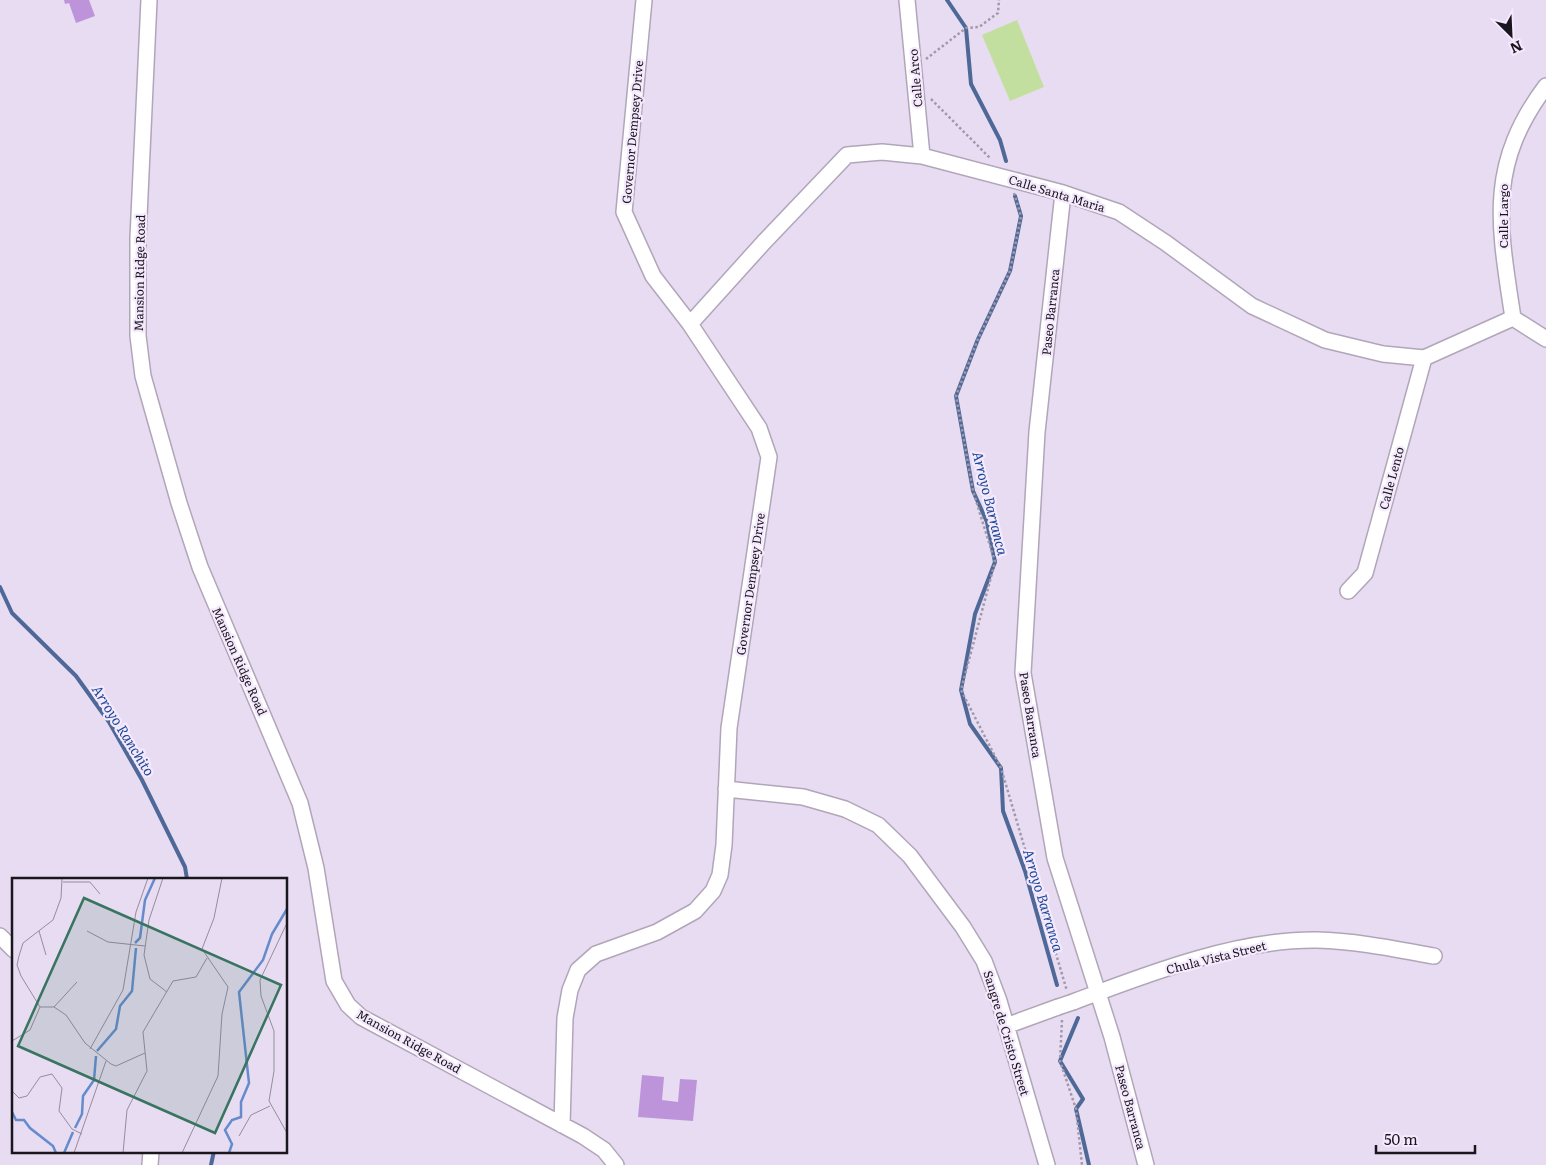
<svg xmlns="http://www.w3.org/2000/svg" width="1546" height="1165" viewBox="0 0 1546 1165" font-family="Literata,serif">
<style>
.green{fill:#c3df9f}
.lines{fill:none;stroke-linecap:round;stroke-linejoin:round}
.stream{stroke:#4e6898;stroke-width:4}
.building{fill:#bd94da}
.minor-casing{stroke:#b1a6b9;stroke-width:18}
.path{stroke:#a198a9;stroke-width:2.5;stroke-dasharray:2.5 2.5;stroke-linecap:butt}
.minor{stroke:#fff;stroke-width:15}
.minor-bridge-casing{stroke:#b1a6b9;stroke-width:18;stroke-linecap:butt}
.minor-bridge{stroke:#fff;stroke-width:15}
.labels{text-anchor:middle;dominant-baseline:central;stroke-width:4.5;stroke-linejoin:round;paint-order:stroke}
.street-label{font-size:12px;fill:#1a161d;stroke:#f5e9fe}
.water-label{font-size:14px;font-style:italic;fill:#1b4795;stroke:#f5e9fe}
.inset-river{fill:none;stroke:#658bcd;stroke-width:2.5}
.inset-road{fill:none;stroke:#958d9c;stroke-width:1}
.view{fill:#38745f;fill-opacity:0.15;stroke:#38745f;stroke-width:2.5}
.inset-edge{fill:none;stroke:#1a161d;stroke-width:2.5}
</style>
<rect width="100%" height="100%" fill="#e7dcf1"/>
<!-- green -->
<path class="green" d="M1017 20 1044 87 1010 101 982 35Z"/>
<g class="lines">
<!-- stream -->
<path class="stream" d="M947 0 966 28 971 84 1000 140 1006 161
M1015 196 1021 216 1010 271 978 339 956 396 973 491 987 522 995 562 975 614 961 690 970 724 1001 768 1003 811 1025 871 1057 985
M0 587 12 613 76 676 109 722 142 780 185 867 187 879
M1078 1018 1060 1061 1083 1099 1076 1109 1089 1165
M211 1165 214 1151"/>
</g>
<!-- building -->
<path class="building" d="M64 0H89L95 16 76 23 69 3 65 4Z
M642 1075 664 1077 662 1100 678 1102 680 1079 697 1080 693 1121 638 1117Z"/>
<g class="lines">
<defs>
<path id="minor" d="M149 0 138 238V336L143 376 179 503 200 567 300 803 316 868 334 981 348 1005 361 1017 583 1136 604 1150 616 1165
M907 0 922 156
M1546 86C1486 166 1499 225 1513 318L1546 339
M1063 193 1037 432 1023 673 1055 858 1112 1037 1146 1165
M690 324 764 242 847 155 882 152 922 156 1063 193 1119 212 1166 243 1252 306 1325 340 1383 354 1424 358 1513 318
M1348 591 1365 573 1424 358
M726 789 803 797 845 809 878 825 910 856 963 927 984 961 999 1001 1047 1165
M0 936 14 950
M1073 1002C1147 974 1237 939 1317 940 1357 941 1395 949 1434 956
M1006 1026 1058 1007
M562 1125 565 1018 570 990 578 970 596 954 657 932 695 911 713 891 720 875 724 845 729 728 769 457 759 428 690 324 653 276 624 212 644 0
M150 1165 151 1151"/>
</defs>
<!-- minor casing -->
<use href="#minor" class="minor-casing"/>
<!-- path -->
<path class="path" d="M926 59 966 28 979 27 998 13 999 0
M931 99 991 159
M1014 193 1021 216 1010 271 978 339 956 396 973 491 995 562 961 690 1001 768 1067 991
M1062 1020 1060 1061 1076 1109 1082 1165"/>
<!-- minor -->
<use href="#minor" class="minor"/>
<defs>
<path id="minor-bridge" d="M1058 1007 1073 1002"/>
</defs>
<!-- minor-bridge casing -->
<use href="#minor-bridge" class="minor-bridge-casing"/>
<!-- minor-bridge -->
<use href="#minor-bridge" class="minor-bridge"/>
</g>
<g class="labels">
<!-- street labels -->
<g class="street-label">
<text transform="translate(915 78) rotate(-95)">Calle Arco</text>
<text transform="translate(632 132) rotate(-85)">Governor Dempsey Drive</text>
<text transform="translate(1057 193) rotate(17)">Calle Santa Maria</text>
<text transform="translate(1503 216) rotate(-90)">Calle Largo</text>
<text transform="translate(139 273) rotate(-89)">Mansion Ridge Road</text>
<text transform="translate(1050 312) rotate(-84)">Paseo Barranca</text>
<text transform="translate(1391 478) rotate(-75)">Calle Lento</text>
<text transform="translate(750 584) rotate(-82)">Governor Dempsey Drive</text>
<text transform="translate(240 661) rotate(66)">Mansion Ridge Road</text>
<text transform="translate(1031 715) rotate(81)">Paseo Barranca</text>
<text transform="translate(1216 957) rotate(-14)">Chula Vista Street</text>
<text transform="translate(1007 1033) rotate(73)">Sangre de Cristo Street</text>
<text transform="translate(409 1041) rotate(29)">Mansion Ridge Road</text>
<text transform="translate(1131 1107) rotate(75)">Paseo Barranca</text>
</g>
<!-- water labels -->
<g class="water-label">
<text transform="translate(991 503) rotate(76)">Arroyo Barranca</text>
<text transform="translate(124 730) rotate(58)">Arroyo Ranchito</text>
<text transform="translate(1044 900) rotate(73)">Arroyo Barranca</text>
</g>
</g>
<!-- overview -->
<g transform="translate(12 878)">
<rect width="275" height="275" fill="#e7dcf1"/>
<path class="inset-river" d="M123 65 128 60 133 22 143 0M85 173 104 151 108 128 120 113 124 70M0 234 4 242H12L18 250 41 268 44 275M63 250 70 236 71 218 82 202 84 178M52 275 61 254M217 275 220 266 213 252 220 242 229 239V224L237 205 227 114 251 82 260 56 275 31"/>
<path class="inset-road" d="M151 0 137 42 132 77 138 101 155 114M51 4H78L88 16M275 45 248 102 249 118 262 153V193L257 223 275 255M27 53 34 77M75 53 96 64 133 68M28 129H42L54 137 73 165 99 186 104 188 133 175M42 129 65 104M0 163 18 152 28 129 9 98 5 87 7 78 11 65 41 42 49 20 50 0M78 171 111 112 124 34 136 0M0 213 7 220 15 218 28 199 40 196 50 210 47 233 60 251 70 256M227 258 239 237 258 228M62 275 94 183M111 275 115 232 135 193 131 154 161 103 184 99 195 80M170 275 206 198 210 136 216 109 190 71 202 40 210 0"/>
<path class="view" d="M72 20 269 107 203 255 6 168Z"/>
<rect width="275" height="275" class="inset-edge"/>
</g>
<!-- north arrow -->
<g transform="translate(1511 35) rotate(156)" stroke="#f5e9fe" stroke-width="4" paint-order="stroke">
<path d="M0-4L9 19L0 12L-9 19Z" fill="#1a161d"/>
<text y="-8" font-size="14" font-weight="bold" text-anchor="middle" fill="#1a161d">N</text>
</g>
<!-- scale -->
<path d="M1376 1145v8h99v-8" fill="none" stroke="#1a161d" stroke-width="2.5"/>
<text x="1384" y="1145" font-size="15" fill="#1a161d" stroke="#f5e9fe" stroke-width="4" paint-order="stroke">50 m</text>
</svg>
